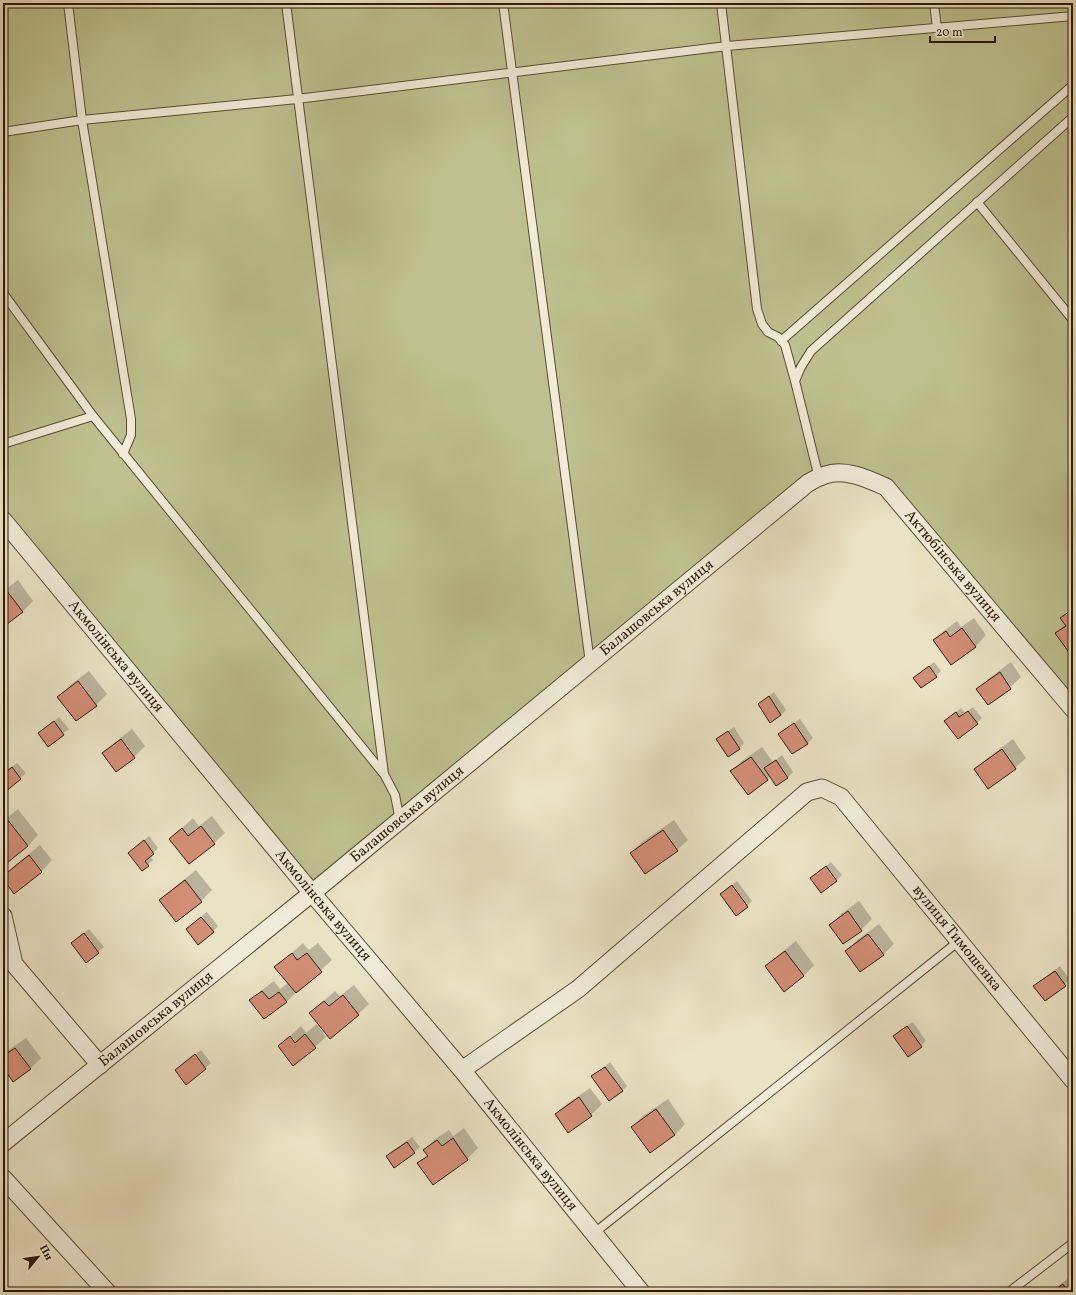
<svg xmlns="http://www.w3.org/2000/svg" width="1076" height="1295" viewBox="0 0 1076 1295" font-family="Vollkorn,serif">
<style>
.green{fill:#bec18f;stroke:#756d4b}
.shadow{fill:#0003}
.building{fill:#d38e76;stroke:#2c1907}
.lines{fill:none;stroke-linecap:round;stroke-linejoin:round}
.service-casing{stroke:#5c4b36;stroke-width:10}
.minor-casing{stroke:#5c4b36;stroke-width:19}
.service{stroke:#f1ecd9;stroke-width:8}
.minor{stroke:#f1ecd9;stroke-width:17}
.labels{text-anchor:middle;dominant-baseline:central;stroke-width:4;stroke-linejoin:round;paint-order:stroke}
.street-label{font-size:15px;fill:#2c1907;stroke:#f1ecd9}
</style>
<rect width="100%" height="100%" fill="#eae2c4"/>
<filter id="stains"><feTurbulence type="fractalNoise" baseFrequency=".005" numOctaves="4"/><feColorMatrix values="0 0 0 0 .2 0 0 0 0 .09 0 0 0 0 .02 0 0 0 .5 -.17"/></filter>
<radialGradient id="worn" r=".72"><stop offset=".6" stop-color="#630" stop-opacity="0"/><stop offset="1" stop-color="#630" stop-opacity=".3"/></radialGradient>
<!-- green -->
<path class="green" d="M3 3H1073V709L886 487 826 474 312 893 3 520Z"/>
<!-- shadow -->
<path class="shadow" d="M18 580 33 601 23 611 4 626 3 591Z
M1073 607V651L1056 633 1066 624 1061 618Z
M974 618 986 635 976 646 951 664 934 640 945 630 957 621 961 627Z
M934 662 941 671 936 676 915 678Z
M1011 662 1021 677 1010 688 988 704 978 689 988 679Z
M89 671 107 694 96 705 77 720 59 697 69 686Z
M774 692 786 710 781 715 759 704Z
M973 707 982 718 977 723 945 721 961 708 965 713Z
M59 717 69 729 48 745 39 733Z
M800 719 813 738 808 743 793 753 780 734 785 729Z
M734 727 744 743 739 748 728 755 717 740Z
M132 729 145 746 134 757 103 753 114 743Z
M1013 739 1026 758 1015 768 975 770 986 759Z
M762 747 773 762 782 755 793 772 788 777 776 785 770 776 767 780 732 772 742 761Z
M17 763 26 773 6 791 3 787V774Z
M18 809 38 835 28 846 3 856V821Z
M212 816 225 833 214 843 170 839 193 818 199 826Z
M674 820 688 840 677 850 631 853 642 842Z
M149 836 158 848 150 856 153 860 142 870 129 853Z
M40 845 52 860 42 871 15 892 3 877 14 866Z
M831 862 842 875 836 881 811 878Z
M196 870 212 890 201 901 176 921 160 901 171 890Z
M737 881 752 901 747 906 721 894Z
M859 901 872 919 861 930 831 925 841 914Z
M207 912 218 926 213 932 192 924Z
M879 924 894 944 883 955 846 951 857 940Z
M89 929 104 947 86 962 77 938Z
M796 941 814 965 804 976 784 991 766 966 777 956Z
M303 943 309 950 318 943 332 960 286 1002 251 1000 262 990 274 981 280 989 288 983 276 967Z
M1060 966 1070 980 1045 1000 1040 981Z
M354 985 369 1004 358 1014 330 1037 310 1013 335 991 340 996Z
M913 1022 926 1041 921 1046 894 1036 899 1031Z
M317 1024 326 1037 315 1047 279 1046 301 1026 306 1033Z
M26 1038 41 1058 30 1069 3 1066V1056L10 1049Z
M201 1050 211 1063 186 1084 181 1065Z
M610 1062 627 1086 622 1091 593 1076Z
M590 1088 602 1104 591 1115 556 1114 567 1104Z
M668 1099 685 1124 675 1135 632 1127 643 1116Z
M464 1128 478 1148 467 1159 433 1183 419 1163 428 1154 424 1150 435 1139 449 1130 453 1136Z
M412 1137 420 1147 414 1152 387 1157 392 1151Z
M1073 1275V1292H1050L1051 1291Z"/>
<!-- building -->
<path class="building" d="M6 590 23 612 3 627V592Z
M1073 609V652L1070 654 1055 633 1066 626 1060 618Z
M962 628 976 647 951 665 933 640 946 631 950 637Z
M929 666 937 677 921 688 913 678Z
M1000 672 1011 689 988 705 976 689Z
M78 681 97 706 76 721 57 697Z
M769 696 781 715 770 723 758 704Z
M968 711 978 724 958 739 944 721 956 712 959 717Z
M54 721 64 735 48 747 38 733Z
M794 723 808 744 792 754 778 734Z
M728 731 740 749 728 757 716 739Z
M121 739 135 758 116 772 102 753Z
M1002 749 1016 769 988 789 974 769Z
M751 757 768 780 748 795 730 771Z
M776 760 788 778 776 786 764 768Z
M12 767 21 779 5 792 3 789V774Z
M7 819 28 846 7 863 3 857V822Z
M201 826 215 844 189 864 169 839 182 828 188 836Z
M663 830 678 851 645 874 630 853Z
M144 840 154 854 145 861 149 866 142 871 128 853Z
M29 855 42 872 14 894 3 879V876Z
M826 866 837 881 821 893 810 878Z
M185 880 202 902 176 922 159 900Z
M732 885 748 907 736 916 720 894Z
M848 911 862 931 843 944 829 925Z
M201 917 214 932 198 945 186 929Z
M84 933 99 953 86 963 71 943Z
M868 934 884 955 860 972 845 951Z
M785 951 804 976 784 992 765 966Z
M292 953 297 960 307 953 322 972 296 993 274 967Z
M1055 971 1066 986 1045 1001 1033 986Z
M262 991 269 999 279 992 287 1002 264 1019 249 1000Z
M343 995 359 1015 330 1039 309 1013 324 1001 329 1006Z
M907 1026 922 1047 908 1057 893 1036Z
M305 1034 316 1048 293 1066 278 1046 290 1036 295 1043Z
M15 1048 31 1069 13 1082 3 1067V1056Z
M195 1054 206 1069 186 1085 175 1070Z
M605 1067 623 1091 609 1101 591 1076Z
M579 1097 592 1116 568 1133 555 1114Z
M656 1109 675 1135 650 1153 631 1127Z
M453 1138 468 1160 433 1185 417 1163 428 1156 423 1150 437 1140 442 1146Z
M407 1142 415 1153 394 1168 386 1156Z
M1063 1284 1068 1292H1052Z"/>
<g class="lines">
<defs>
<path id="service" d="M68 3 82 120 131 419V435L123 454
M286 3 384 774 395 795 400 821
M503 3 590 663
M721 3 757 309 762 324 768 332 778 337 785 345 795 381
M934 3 937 28
M3 132 82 120 297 99 727 46 1073 16
M977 202 1073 320
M3 293 93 416 383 773
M781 341 1073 85
M3 444 93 416
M819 478 795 381 801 367 811 351 1073 117
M593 1234 959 941
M1009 1292 1073 1243"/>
<g id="minor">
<path id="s1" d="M3 520 312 893 462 1070 641 1292"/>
<path d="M3 916 14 964 100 1065"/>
<path id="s2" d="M462 1070 578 989 807 792 822 788 841 797 1073 1080"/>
<path id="s3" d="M3 1143 312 893 808 483C813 480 819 477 825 475 845 468 868 479 886 487L1073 709"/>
<path d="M3 1178 107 1292"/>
</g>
</defs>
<!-- service casing -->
<use href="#service" class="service-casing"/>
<!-- minor casing -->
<use href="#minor" class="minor-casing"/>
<!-- service -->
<use href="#service" class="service"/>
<!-- minor -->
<use href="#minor" class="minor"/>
</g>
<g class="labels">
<!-- street labels -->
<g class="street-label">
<text stroke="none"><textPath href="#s3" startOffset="1227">Актюбінська вулиця</textPath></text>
<text stroke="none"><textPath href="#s3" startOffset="845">Балашовська вулиця</textPath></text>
<text stroke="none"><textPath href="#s1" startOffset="177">Акмолінська вулиця</textPath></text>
<text stroke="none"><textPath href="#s3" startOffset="521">Балашовська вулиця</textPath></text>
<text stroke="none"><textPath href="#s1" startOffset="501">Акмолінська вулиця</textPath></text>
<text stroke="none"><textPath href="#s2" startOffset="663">вулиця Тимошенка</textPath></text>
<text stroke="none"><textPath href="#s3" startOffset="197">Балашовська вулиця</textPath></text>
<text stroke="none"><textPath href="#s1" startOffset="825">Акмолінська вулиця</textPath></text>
</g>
</g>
<!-- margin -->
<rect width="1076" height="1295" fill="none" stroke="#eae2c4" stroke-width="16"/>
<rect x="4" y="4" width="1068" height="1287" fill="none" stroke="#2c1907" stroke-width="2"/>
<rect x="8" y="8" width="1060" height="1279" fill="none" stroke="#2c1907"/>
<!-- north arrow -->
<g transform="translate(38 1257) rotate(61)" stroke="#f1ecd9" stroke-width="3" paint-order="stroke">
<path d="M0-3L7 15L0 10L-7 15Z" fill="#2c1907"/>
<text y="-6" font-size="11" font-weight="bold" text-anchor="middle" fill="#2c1907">Пн</text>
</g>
<!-- scale -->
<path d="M930 36v6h65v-6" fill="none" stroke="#2c1907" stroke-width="2"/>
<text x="936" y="36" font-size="12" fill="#2c1907" stroke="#f1ecd9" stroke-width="3" paint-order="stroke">20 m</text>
<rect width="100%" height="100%" filter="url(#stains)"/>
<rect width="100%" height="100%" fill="url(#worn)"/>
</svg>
